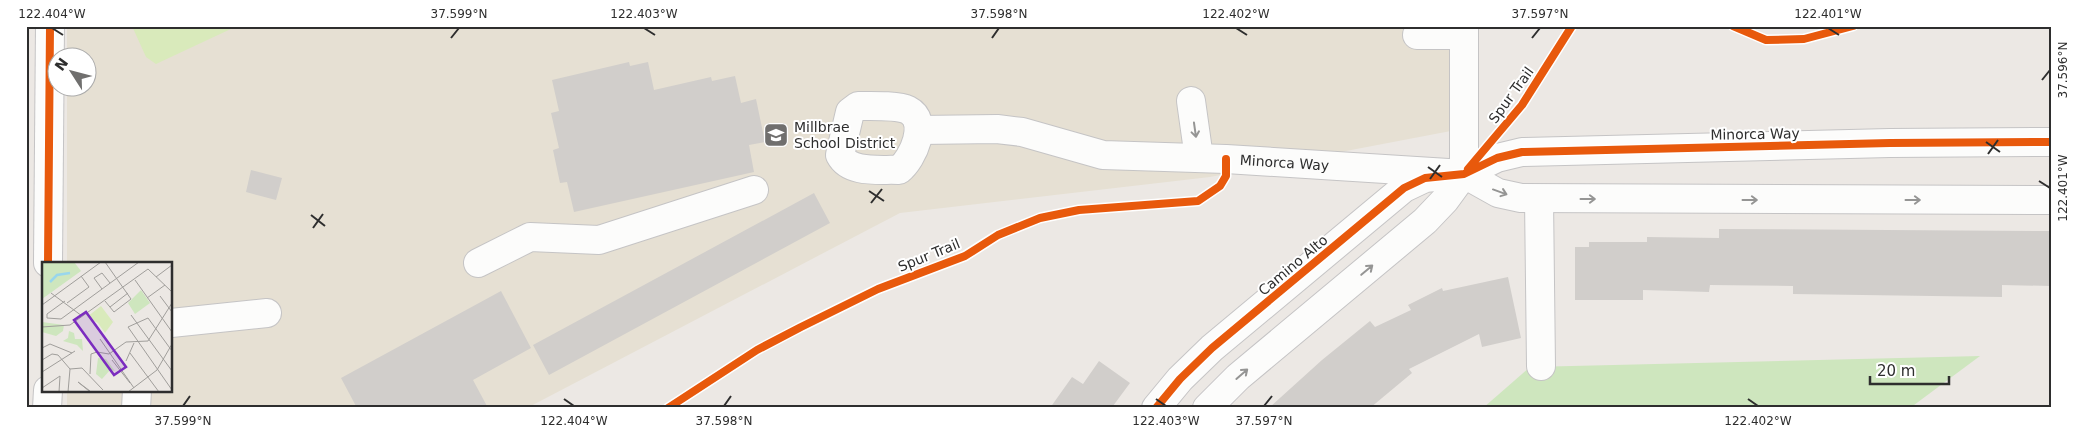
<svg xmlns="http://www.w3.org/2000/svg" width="2077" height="434" viewBox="0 0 2077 434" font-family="'DejaVu Sans',sans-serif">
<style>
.education{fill:#e6e0d3}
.green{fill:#cee6be}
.pitch{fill:#d9eabb}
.building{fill:#d1cecb}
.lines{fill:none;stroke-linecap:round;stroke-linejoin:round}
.minor-casing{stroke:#c5c4c5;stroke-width:30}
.minor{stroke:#fcfcfb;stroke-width:28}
.cycleway-casing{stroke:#fff;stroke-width:11}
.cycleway{stroke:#e8590c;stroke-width:8}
.oneway{stroke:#959594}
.ticks{fill:none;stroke:#2e2e2e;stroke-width:2}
.labels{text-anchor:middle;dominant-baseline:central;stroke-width:4;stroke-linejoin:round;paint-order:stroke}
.street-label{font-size:14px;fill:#2e2e2e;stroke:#fff}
.poi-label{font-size:14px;fill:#2e2e2e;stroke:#fff;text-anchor:start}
.inset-river{fill:none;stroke:#99d6ec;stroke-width:2.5}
.inset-road{fill:none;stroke:#a09e9b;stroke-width:1}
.view{fill:#7b2cbf;fill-opacity:0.15;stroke:#7b2cbf;stroke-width:2.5}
.inset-edge{fill:none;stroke:#2e2e2e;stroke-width:2.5}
.neatline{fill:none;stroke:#2e2e2e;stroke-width:2}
.ticks-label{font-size:12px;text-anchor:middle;fill:#2e2e2e}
</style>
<rect width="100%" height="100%" fill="#ece8e4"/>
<!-- education -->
<path class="education" d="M67 26H1459L1456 130 1210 177 900 213 527 408H67V390H171V263H67V88H88V58L67 57Z"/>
<!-- green -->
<path class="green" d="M1980 356 1910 408H1483L1530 367Z"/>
<!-- pitch -->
<path class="pitch" d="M132 26H248L246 29 233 28 156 64 146 57Z"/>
<!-- building -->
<path class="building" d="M629 62 630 66 648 62 654 90 711 77 712 81 735 76 741 103 756 99 765 142 749 145 754 172 574 212 567 182 560 183 553 150 559 148 551 113 559 111 552 80Z
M251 170 282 178 276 200 246 192Z
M814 193 830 223 549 375 533 345Z
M1719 229 2051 231V286L2002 285V297L1793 294V286L1710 285 1709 292 1643 290V300H1575V247H1589V242H1647V237L1719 238Z
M1508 277 1521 338 1482 347 1479 334 1409 369 1412 373 1370 408H1269L1322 360 1370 321 1375 327 1411 310 1408 305 1442 288 1443 291Z
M501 291 531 348 473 380 488 408H357L341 378Z
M1099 361 1130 383 1113 406 1115 408H1050L1072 377 1083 384Z"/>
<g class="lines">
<defs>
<g id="minor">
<path d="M1464 26V174"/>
<path d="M1417 35H1464"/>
<path d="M1191 101 1199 158"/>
<path d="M858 106C870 106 898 105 908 110 930 121 913 159 899 170 880 169 850 174 840 155L850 112Z"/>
<path id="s1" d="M919 130 997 129 1022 132 1103 155 1226 159 1464 174 1498 193 1521 198 2051 200"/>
<path d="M1539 199 1541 366"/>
<path d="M48 263 50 26"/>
<path d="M478 263 530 237 599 240 754 190"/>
<path d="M171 323 267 313"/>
<path d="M47 408 48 390"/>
<path d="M136 408 137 390"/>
<path d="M1156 408 1180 379 1212 348 1404 188 1425 178 1464 174 1497 158 1522 152 1890 143 2051 142"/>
<path d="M1207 408 1238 377 1425 221 1445 200 1464 174"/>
</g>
</defs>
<!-- minor casing -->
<use href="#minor" class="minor-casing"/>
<!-- minor -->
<use href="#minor" class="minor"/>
<defs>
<path id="cycleway" d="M1733 26 1766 40 1804 39 1853 26
M1468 169 1522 105 1572 26
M48 263 50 26
M668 408 757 350 801 327 878 289 965 256 998 235 1040 218 1079 210 1198 201 1220 186 1226 176V159
M1156 408 1180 379 1212 348 1404 188 1425 178 1464 174 1497 158 1522 152 1890 143 2051 142"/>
</defs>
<!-- cycleway casing -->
<use href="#cycleway" class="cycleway-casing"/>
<!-- cycleway -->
<use href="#cycleway" class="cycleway"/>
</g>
<!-- one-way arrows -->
<defs><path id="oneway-shaft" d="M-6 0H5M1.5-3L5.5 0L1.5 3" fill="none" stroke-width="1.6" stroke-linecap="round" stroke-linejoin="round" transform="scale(1.25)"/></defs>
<g class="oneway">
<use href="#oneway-shaft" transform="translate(1195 130) rotate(82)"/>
<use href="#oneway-shaft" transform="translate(1500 192) rotate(20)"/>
<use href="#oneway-shaft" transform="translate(1588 199)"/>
<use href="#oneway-shaft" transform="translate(1750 200)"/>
<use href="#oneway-shaft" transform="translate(1913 200)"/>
<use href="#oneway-shaft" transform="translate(1367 270) rotate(-40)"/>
<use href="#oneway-shaft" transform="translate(1242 374) rotate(-41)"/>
</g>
<!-- ticks -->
<path class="ticks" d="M52 28 63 35M644 28 655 35M1236 28 1247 35M1828 28 1839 35M451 38 459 28M992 38 999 28M1532 38 1540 28M2042 80 2050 70M1986 142 2000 152M1988 154 1998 140M1428 167 1442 177M1430 179 1440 165M2039 181 2050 188M869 191 884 201M871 203 882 189M311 215 325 226M313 228 323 214M564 399 574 406M1156 399 1166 406M1748 399 1758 406M183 406 190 396M724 406 731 396M1264 406 1272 396"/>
<!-- icons -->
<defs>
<symbol id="school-square" viewBox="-11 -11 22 22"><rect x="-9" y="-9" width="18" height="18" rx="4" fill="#706f6e" stroke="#fff"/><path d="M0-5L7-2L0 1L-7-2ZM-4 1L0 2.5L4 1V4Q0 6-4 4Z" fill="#fff"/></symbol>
</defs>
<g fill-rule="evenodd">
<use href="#school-square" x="762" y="121" width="28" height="28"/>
</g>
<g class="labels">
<!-- street labels -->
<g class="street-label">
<text transform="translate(1511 95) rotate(-54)">Spur Trail</text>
<text transform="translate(1755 134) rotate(-1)">Minorca Way</text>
<text stroke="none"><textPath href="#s1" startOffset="369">Minorca Way</textPath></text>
<text transform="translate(929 255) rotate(-22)">Spur Trail</text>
<text transform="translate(1293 265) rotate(-40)">Camino Alto</text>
</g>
<!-- poi labels -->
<g class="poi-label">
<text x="794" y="127">Millbrae<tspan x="794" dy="16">School District</tspan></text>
</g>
</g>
<!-- overview -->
<g transform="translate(42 262)">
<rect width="130" height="130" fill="#ece8e4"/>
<path d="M0 0H32L39 9 0 37ZM99 28 108 41 93 52 86 41ZM0 60 22 63 21 69 14 74 0 70ZM27 69 32 71 33 77H40L41 89 35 83 21 79 26 76ZM56 96 64 97 73 109 68 108 60 117 54 112Z" fill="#cee6be"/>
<path d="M59 44 71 60 63 71 56 61 45 55Z" fill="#d9eabb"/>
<path class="inset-river" d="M8 20 15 13 28 11"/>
<path class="inset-road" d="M106 7 130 30M114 15 130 3M93 18 130 70M60 27 52 16 60 11 68 21M9 31 40 54M118 34 130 50M105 36 123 23M23 39 5 52V56L19 57 97 0M63 39 72 50 89 37 63 0M25 41 47 25 39 14M0 43 59 0M68 45 86 31M89 53 130 109M0 65 28 63 106 7M58 77 92 126M0 86 8 82 30 91M130 89 106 56 86 65 130 128M88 91 117 130M67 92 84 80 106 79 130 41M0 98 10 92 16 93 28 107M70 98 88 121M84 99 92 81M28 107 40 106 61 128M0 110 33 89M48 112 49 92 55 90 67 92M0 126 18 114 17 130M47 129 36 120 48 129M26 130 28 107M44 130H71M86 130 115 108 130 82"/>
<path class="view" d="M44 50 84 105 72 113 32 58Z"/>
<rect width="130" height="130" class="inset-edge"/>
</g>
<!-- border -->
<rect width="2077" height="434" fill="none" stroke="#ffffff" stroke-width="55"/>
<!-- north arrow -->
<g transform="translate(72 72) rotate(306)"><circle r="24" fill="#ffffff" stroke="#ababab"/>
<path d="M0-4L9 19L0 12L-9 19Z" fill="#706f6e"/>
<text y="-8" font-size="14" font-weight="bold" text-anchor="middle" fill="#2e2e2e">N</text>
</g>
<!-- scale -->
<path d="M1870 376v8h79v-8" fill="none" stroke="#2e2e2e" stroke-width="2.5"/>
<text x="1877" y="376" font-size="15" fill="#2e2e2e" stroke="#ffffff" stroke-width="4" paint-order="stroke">20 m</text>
<rect x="28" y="28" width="2022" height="378" class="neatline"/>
<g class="ticks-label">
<text x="52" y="18">122.404°W</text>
<text x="459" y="18">37.599°N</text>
<text x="644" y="18">122.403°W</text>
<text x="999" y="18">37.598°N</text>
<text x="1236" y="18">122.402°W</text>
<text x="1540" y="18">37.597°N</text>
<text x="1828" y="18">122.401°W</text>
<text transform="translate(2063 70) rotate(-90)" y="4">37.596°N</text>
<text transform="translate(2063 188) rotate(-90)" y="4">122.401°W</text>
<text x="183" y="425">37.599°N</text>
<text x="574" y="425">122.404°W</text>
<text x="724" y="425">37.598°N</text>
<text x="1166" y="425">122.403°W</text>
<text x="1264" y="425">37.597°N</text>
<text x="1758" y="425">122.402°W</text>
</g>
</svg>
